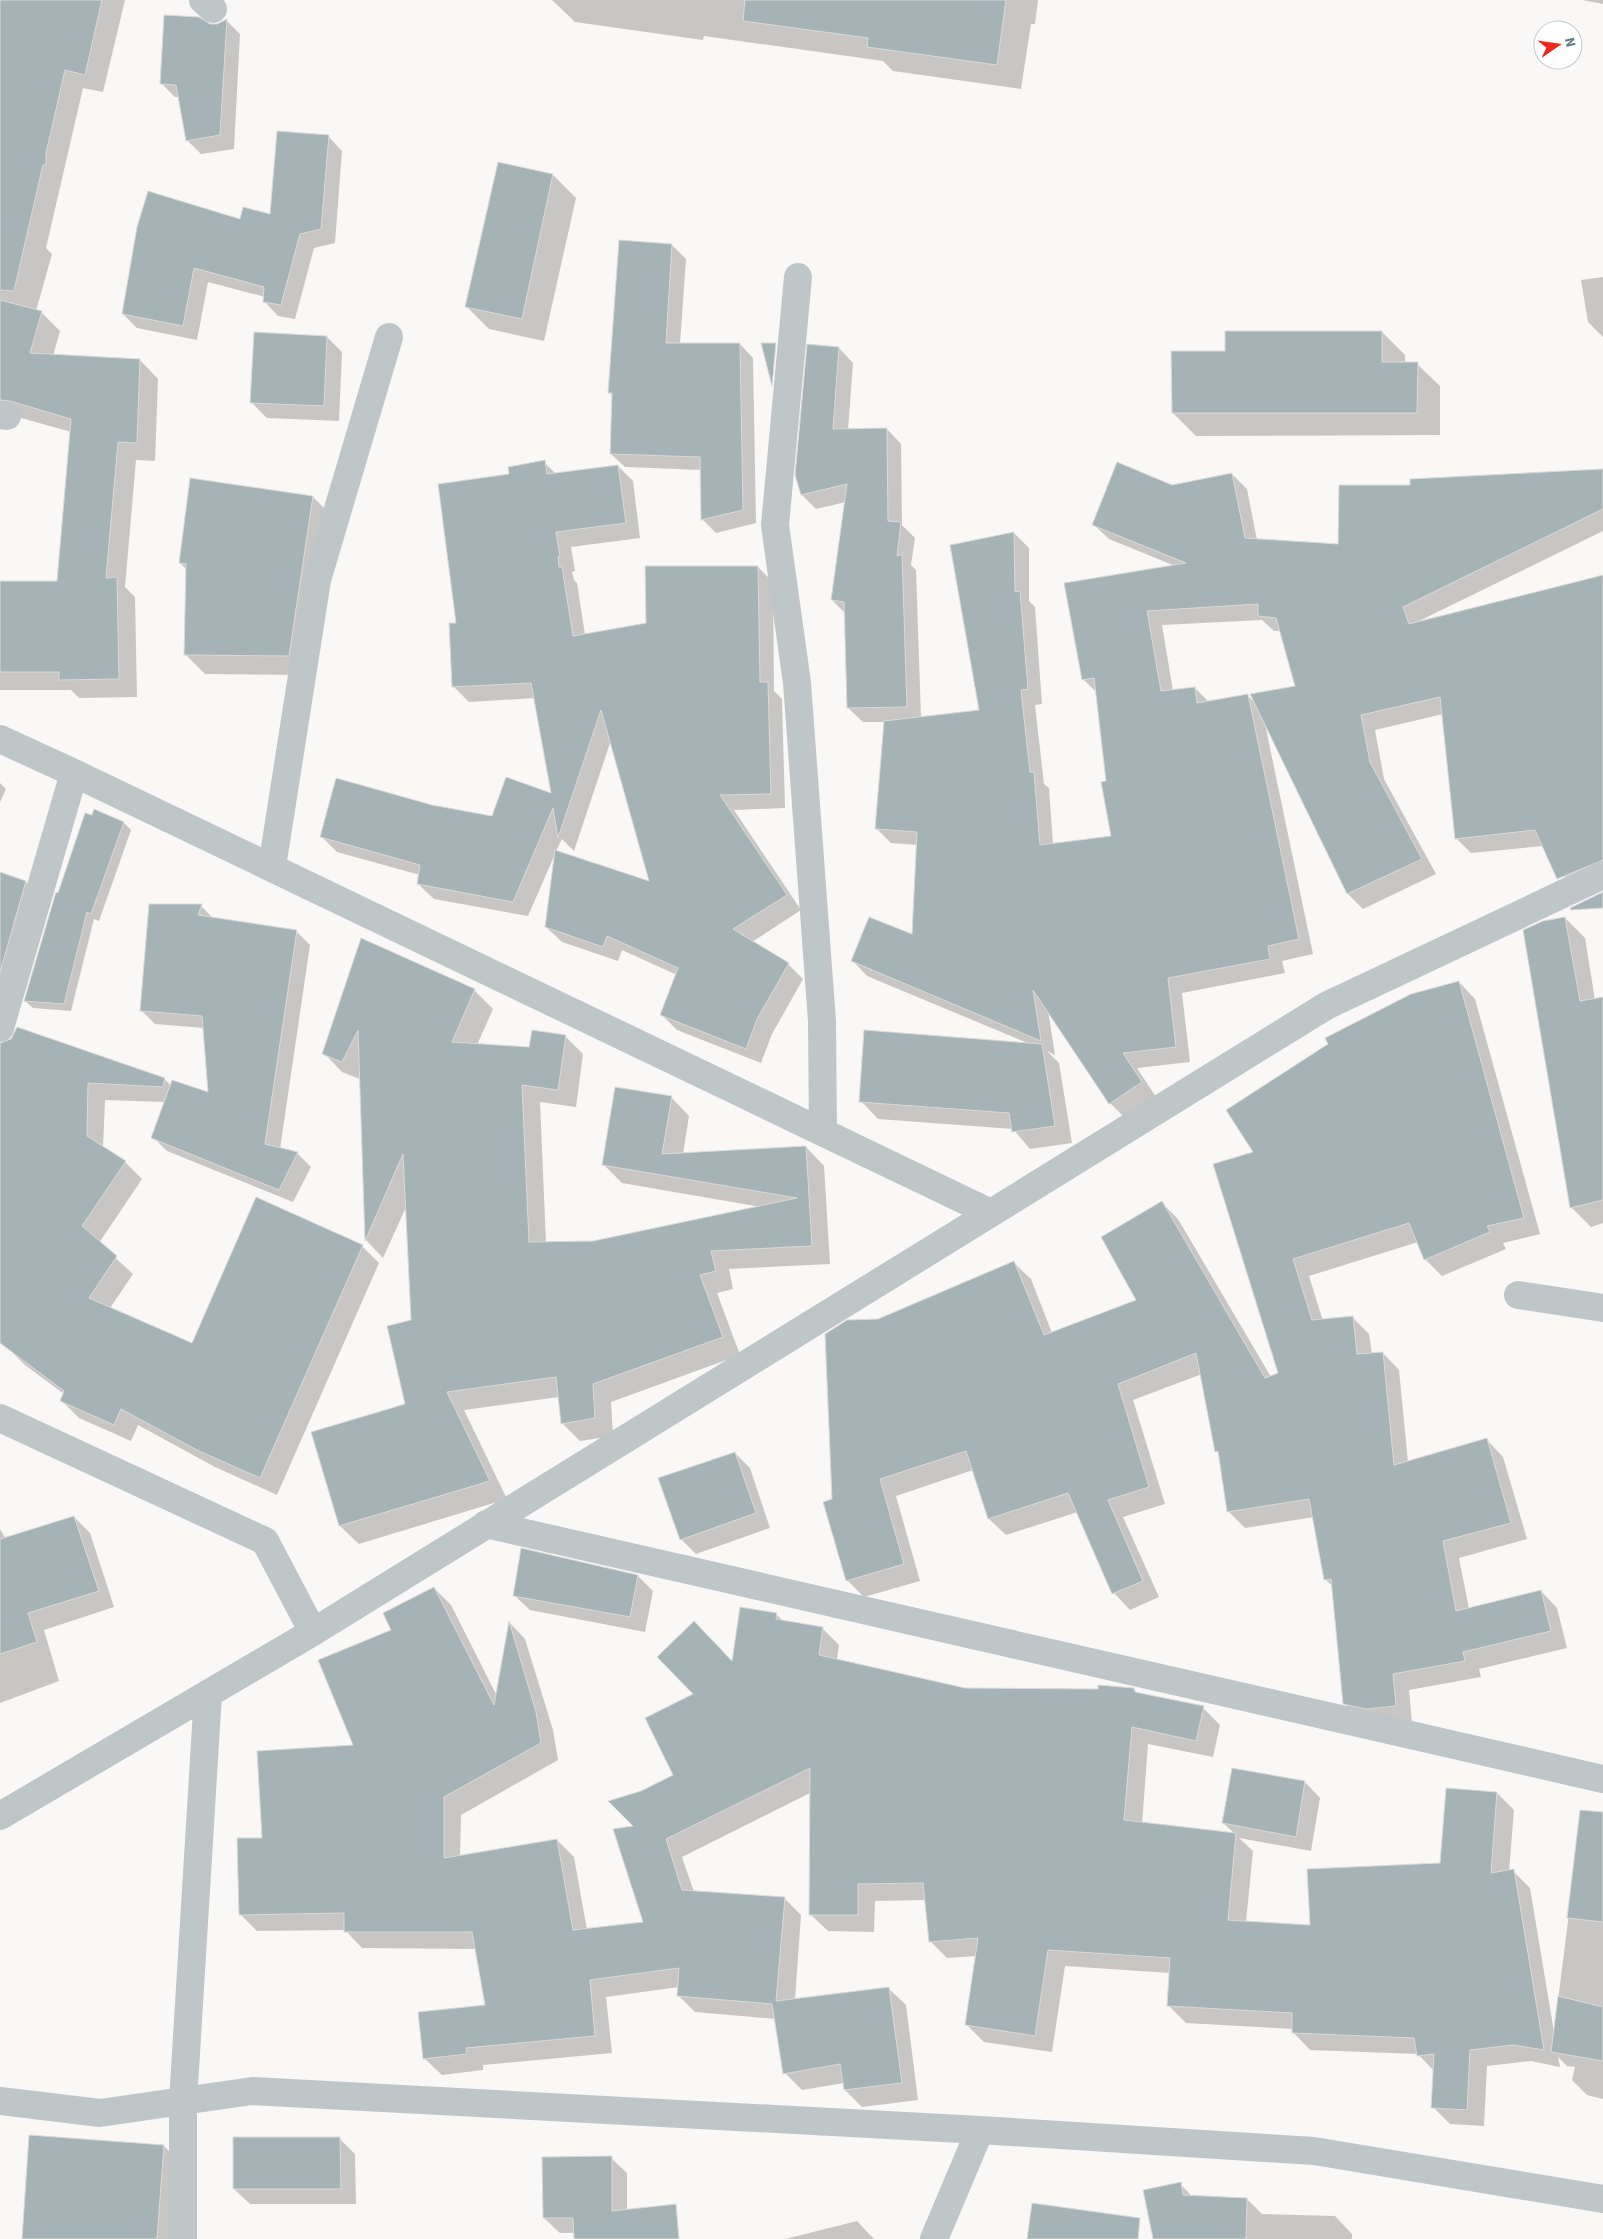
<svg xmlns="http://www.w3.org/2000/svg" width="1603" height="2239" viewBox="0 0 1603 2239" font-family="'Source Sans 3',sans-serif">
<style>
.shadow{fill:#0003;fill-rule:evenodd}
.building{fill:#a6b3b6;stroke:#dbdad8}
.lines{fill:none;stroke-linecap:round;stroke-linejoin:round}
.minor{stroke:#bfc6c8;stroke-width:28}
</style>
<rect width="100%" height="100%" fill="#f9f8f6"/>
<!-- shadow -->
<path class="shadow" d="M0 0H125L103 92 83 88 46 248 52 254 36 311 41 312 60 331 53 356 140 360 158 379 155 461 136 460 125 587 135 597 137 697 79 698 71 690H0V582H59L71 432 0 412Z
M552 0H1038L1035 24H1031L1021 89 893 71 883 61 704 36 703 40 575 22Z
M1582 0H1603V4Z
M227 21 240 34 234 149 201 154 187 140 179 97H175L161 83 210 26 219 25Z
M328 136 342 151 335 243 314 248 295 319 278 316 264 301 265 297 208 282 197 340 137 328 123 314 241 220 271 216Z
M499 163 553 175 576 198 544 341 489 329 466 306Z
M672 245 686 259 680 344H740L753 358 756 523 716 533 703 520 702 470 625 467 611 454 613 396 610 393Z
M1603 277V337L1588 322 1581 280Z
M1382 332 1405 355V364H1417L1440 386V435L1196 436 1173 413 1226 352Z
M327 337 342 352 339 421 267 418 252 403Z
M839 348 853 363 848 430 887 429 901 444 902 525 915 538 911 565 916 570 921 718 980 711 1014 533 1029 548V601L1035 607 1042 704 1035 705 1044 784 1049 788 1053 844 1113 837 1097 693 1083 679 1175 566 1109 539 1094 525 1172 486 1232 474 1247 489 1257 540 1339 546 1412 486 1603 470V531L1419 621 1603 576 1602 860 1565 877 1550 862 1543 846 1471 853 1456 838 1443 714 1375 730 1384 779 1436 874 1363 909 1348 894 1265 724 1313 954 1282 961 1285 973 1182 993 1190 1062 1137 1068 1156 1097 1125 1118 1110 1103 1048 1010 1055 1055 1047 1051 1059 1063 1072 1143 1030 1149 1013 1129 878 1119 861 1101 1030 1044 867 976 853 961 913 936 918 845 891 843 876 828 885 722H863L848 708 845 613 832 600 846 502 816 509 802 495ZM1262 620 1274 631H1281L1296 687 1256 704 1247 695 1209 702 1195 688 1173 691 1162 625Z
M544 462 556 474 618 466 633 481 640 538 571 547 575 571 572 572 574 580 577 583 585 635 647 624 758 567 773 582 774 691 782 699 785 808 734 810 801 910 752 942 788 964 803 979 772 1034 761 1063 677 1030 662 1015 677 975 622 950 618 961 562 942 546 927 555 854 528 916 434 899 418 884 420 875 337 852 322 837 431 806 493 818 552 795 535 698 469 702 454 687 458 624 511 475ZM611 740 651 883 556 851 562 839 574 851Z
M313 497 333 517 309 675 205 674 186 655 187 570 180 563Z
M0 783 6 789 0 802Z
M124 823 131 830 99 921 94 919 71 1011 33 1008 25 1001 59 894Z
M0 873 26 882 44 900 0 1015Z
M201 906 214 919 296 931 310 945 280 1149 297 1153 311 1167 293 1202 167 1151 153 1137 165 1102 105 1100 103 1148 125 1162 142 1179 99 1243 133 1274 110 1308 192 1345 362 1246 379 1263 277 1495 215 1467 138 1425 131 1441 79 1418 62 1401 64 1394 25 1365 8 1348 0 1335V1051L164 1079 171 1085 209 1094 204 1028 155 1024 141 1010Z
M1565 918 1585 938 1595 1000 1603 998V1223L1591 1227 1571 1207Z
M361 940 474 990 493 1009 477 1045 531 1048 565 1036 583 1054 576 1107 540 1102 546 1243 593 1242 761 1207 622 1183 604 1165 671 1097 689 1116 683 1154 806 1147 824 1166 830 1264 729 1269 733 1289 717 1293 740 1355 611 1402 613 1436 580 1441 562 1423 559 1397 464 1410 507 1499 359 1544 340 1526 313 1433 406 1405 413 1321 407 1205 383 1258 366 1240 360 1079 342 1072 324 1053Z
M1459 982 1475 999 1540 1234 1503 1243 1506 1249 1442 1276 1425 1259 1418 1242 1309 1276 1323 1321 1353 1318 1369 1334 1372 1354 1383 1353 1399 1370 1408 1462 1487 1440 1503 1457 1527 1539 1459 1558 1469 1609 1541 1591 1557 1608 1567 1648 1479 1669 1481 1677 1409 1690 1412 1723 1361 1720 1344 1703 1334 1588 1326 1580 1314 1517 1245 1528 1228 1511 1219 1455 1216 1451 1202 1374 1133 1400 1165 1504 1123 1517 1159 1597 1130 1610 1114 1593 1078 1512 1006 1535 989 1519 973 1470 896 1496 920 1581 864 1597 847 1580 834 1500 878 1320 1014 1263 1031 1279 1052 1333 1138 1300 1162 1203 1178 1219 1271 1377 1280 1373 1255 1153Z
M735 1453 750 1468 770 1528 696 1554 681 1539Z
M74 1517 90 1533 114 1607 44 1630 59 1681 0 1703V1529L6 1539Z
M638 1576 653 1591 645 1632 530 1610 514 1595Z
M434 1588 451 1605 497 1696 510 1623 525 1639 553 1730 558 1760 461 1815 460 1857 557 1840 574 1857 587 1930 644 1923 635 1827 641 1792 675 1775 695 1694 733 1663 776 1614 784 1622 822 1628 839 1645 837 1660 965 1689H1134L1138 1694 1203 1708 1220 1725 1213 1757 1148 1744 1142 1824 1235 1834 1223 1823 1233 1769 1305 1782 1320 1798 1311 1851 1239 1838 1253 1851 1246 1922 1311 1926 1441 1864 1497 1793 1514 1810 1509 1872 1513 1871 1530 1888 1554 2032 1581 1818 1603 1821V2099L1587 2095 1572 2080 1575 2067 1567 2066 1558 2057 1560 2067 1531 2061 1487 2066 1484 2126 1450 2124 1433 2107 1435 2072 1418 2054 1310 2050 1293 2032V2029L1186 2023 1169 2006 1170 1973 1065 1966 1052 2052 984 2042 967 2025 977 1956 947 1958 930 1941 926 1900 875 1901 874 1932 828 1931 810 1914 812 1792 682 1857 694 1892 784 1898 801 1915 795 2000 888 1988 906 2005 918 2100 862 2107 845 2090 844 2083 802 2090 785 2073 776 2019 695 2012 678 1995 679 1987 606 1997 612 2053 483 2065V2070L442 2075 424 2058 487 2006 477 1949 362 1948 345 1930 257 1931 240 1914 263 1839 355 1747 393 1630Z
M340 2139 355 2154 356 2204H250L234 2189Z
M164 2146 186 2168 180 2239H23Z
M611 2158 627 2173V2232L560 2233 544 2218Z
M1180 2184 1193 2197 1247 2199 1262 2214 1335 2216 1352 2234V2239H1154Z
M857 2221 874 2239H785Z"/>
<!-- building -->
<path class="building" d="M0 0H102L85 75 65 70 46 153V165H43L14 291 0 290Z
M745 0H1006L997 65 867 47 868 38 743 21Z
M164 15 199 17 210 24H217L227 19 220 135 186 141 176 85 160 84Z
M277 131 329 135 321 229 300 234 281 305 263 302 264 287 194 268 183 326 122 314 137 227 148 191 240 219 243 207 270 214Z
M498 162 553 174 522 319 465 307Z
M619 240 672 244 666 343H740L743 510 701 520 700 457 610 454 612 393H608Z
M0 300 42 311 30 353 140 359 137 443 118 442 106 578 117 577 119 679 59 680V672H0V581H57L71 419 10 401 0 400Z
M1225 331H1382V362H1418L1417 413H1172L1171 351H1225Z
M254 332 327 336 324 406 250 403Z
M761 343H776L772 386Z
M807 344 839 347 833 429 887 428 888 521 901 522 897 556 902 554 907 707 847 708 844 602 831 600 847 484 801 495 795 475Z
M545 460 547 474 618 465 626 523 556 532 560 556 558 557 559 567H562L573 636 646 623 645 566H758L760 682H768L771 794 720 795 787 895 733 929 789 963 757 1019 746 1049 660 1015 678 968 607 936 603 947 545 927 555 850 649 881 601 710 558 838 553 808 513 902 417 884 420 865 320 837 336 778 432 805 492 816 506 777 551 793 531 683 452 687 449 623H456L438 484 509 474 508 467Z
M1117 462 1172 485 1232 473 1245 538 1338 544 1339 485H1410V479L1603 469V509L1403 607 1409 624 1603 575V860L1557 879 1535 830 1455 839 1440 697 1361 715 1370 762 1422 859 1347 894 1250 694 1295 686 1276 618 1258 616V604L1147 611 1161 691 1195 687 1197 703 1248 694 1299 939 1268 946 1270 959 1168 978 1176 1047 1123 1053 1142 1082 1109 1104 1033 990 1041 1041 851 961 869 917 912 934 917 832 875 829 884 721 979 710 950 545 1014 532 1015 592 1020 591 1028 689 1021 690 1030 772H1034L1040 845 1111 836 1101 782 1106 781 1094 678 1082 680 1064 583 1186 563 1092 525Z
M190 478 313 496 289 656 184 655 186 564 179 563Z
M94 809 124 822 91 914 87 912 64 1004 24 1001 56 892 58 893 85 813 92 815Z
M0 872 26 881 0 972Z
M1603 892V908L1571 910 1570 908Z
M149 904H202L198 915 297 930 265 1144 298 1152 279 1190 151 1138 172 1080 208 1092 202 1016 140 1011Z
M1565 917 1580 1001 1603 997V1200L1570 1208 1523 930 1543 921Z
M361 938 475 989 452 1042 529 1047 532 1030 566 1035 558 1090 522 1085 529 1242 593 1241 797 1198 602 1165 615 1087 672 1096 662 1154 806 1146 812 1246 711 1251 716 1271 700 1275 723 1337 593 1384 595 1418 561 1424 556 1377 447 1392 490 1481 339 1526 311 1432 405 1404 387 1326 411 1320 403 1154 365 1241 358 1030 342 1062 322 1054Z
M1459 981 1524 1218 1487 1226 1490 1232 1424 1260 1409 1223 1293 1259 1312 1320 1353 1316 1357 1354 1383 1352 1394 1465 1487 1438 1511 1523 1443 1541 1456 1611 1541 1590 1551 1631 1463 1652 1465 1661 1393 1674 1396 1706 1366 1709 1343 1704 1331 1579 1324 1580 1309 1499 1227 1512 1218 1451 1215 1452 1196 1353 1118 1384 1149 1487 1108 1500 1143 1581 1112 1594 1068 1493 988 1519 966 1451 880 1479 904 1564 846 1581 823 1502 832 1499 825 1334 847 1320 878 1319 1014 1261 1044 1335 1136 1300 1101 1237 1162 1201 1265 1378 1278 1373 1213 1164 1253 1152 1226 1110 1328 1044 1325 1038 1411 994Z
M17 1027 165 1078 163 1087 88 1083 87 1136 126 1161 82 1226 117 1256 89 1298 192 1343 256 1197 363 1245 260 1478 197 1450 121 1409 114 1425 60 1401 64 1391 0 1343V1043L11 1039Z
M864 1030 1042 1044 1055 1126 1012 1132 1009 1113 859 1102Z
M735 1452 756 1513 680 1540 658 1478Z
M74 1516 99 1591 28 1613 37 1642 0 1654V1539Z
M521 1548 638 1575 630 1617 513 1596Z
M434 1587 494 1705 509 1621 536 1712 541 1743 444 1797V1858L557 1839 573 1930 643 1922 613 1829 633 1826 608 1801 641 1791 673 1775 645 1718 693 1694 657 1657 694 1621 732 1661 740 1607 777 1613 776 1619 823 1627 819 1655 965 1688 1098 1689V1685L1134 1688 1135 1692 1204 1706 1196 1741 1132 1727 1124 1820 1236 1833 1228 1920 1310 1925 1307 1869 1440 1863 1446 1788 1497 1792 1491 1873 1514 1869 1544 2050 1513 2045 1470 2050 1467 2110 1431 2108 1434 2054 1417 2056 1414 2038 1292 2033V2013L1167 2006 1170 1958 1048 1950 1035 2036 965 2025 978 1938 929 1942 923 1883 858 1884V1915H809L810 1768 666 1839 682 1890 785 1897 776 2001 889 1987 902 2083 844 2090 840 2064 783 2074 772 2004 677 1996 679 1968 590 1980 595 2036 466 2048 467 2054 423 2059 418 2012 485 2005 472 1932H344V1913L239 1915 237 1838H262L257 1751 353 1745 318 1660 391 1630 383 1613Z
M1232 1768 1305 1781 1296 1837 1222 1823Z
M1580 1810 1603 1812V1922L1567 1918Z
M1558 1996 1603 2007V2061L1551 2052Z
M29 2135 164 2145 157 2239H22Z
M233 2137H340L341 2189H233Z
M612 2156V2211L676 2204 679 2239H574L573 2218H543L542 2157Z
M1181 2182 1183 2195 1247 2198 1246 2239H1153L1143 2190Z
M1032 2203 1140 2218 1138 2239H1027Z"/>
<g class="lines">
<!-- minor -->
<path class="minor" d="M203 0 213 9
M798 277 775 525 797 683 822 1021 823 1132
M0 415 7 416
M0 739 74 773 991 1213
M272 867 317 580 389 337
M0 1028 74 773
M1518 1295 1603 1308
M0 1418 265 1541 313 1632
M486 1524 1603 1779
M0 1816 313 1632 1326 1006 1603 875
M0 2101 100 2113 252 2091 980 2130 1314 2151 1603 2199
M183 2239V2102L208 1694
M934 2239 980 2130"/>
</g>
<!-- north arrow -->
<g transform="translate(1558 45) rotate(77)"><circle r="24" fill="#ffffff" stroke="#c0cacd"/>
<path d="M0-4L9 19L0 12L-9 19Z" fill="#ef2920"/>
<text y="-8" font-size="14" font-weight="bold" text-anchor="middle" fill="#627a83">N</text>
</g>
</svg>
